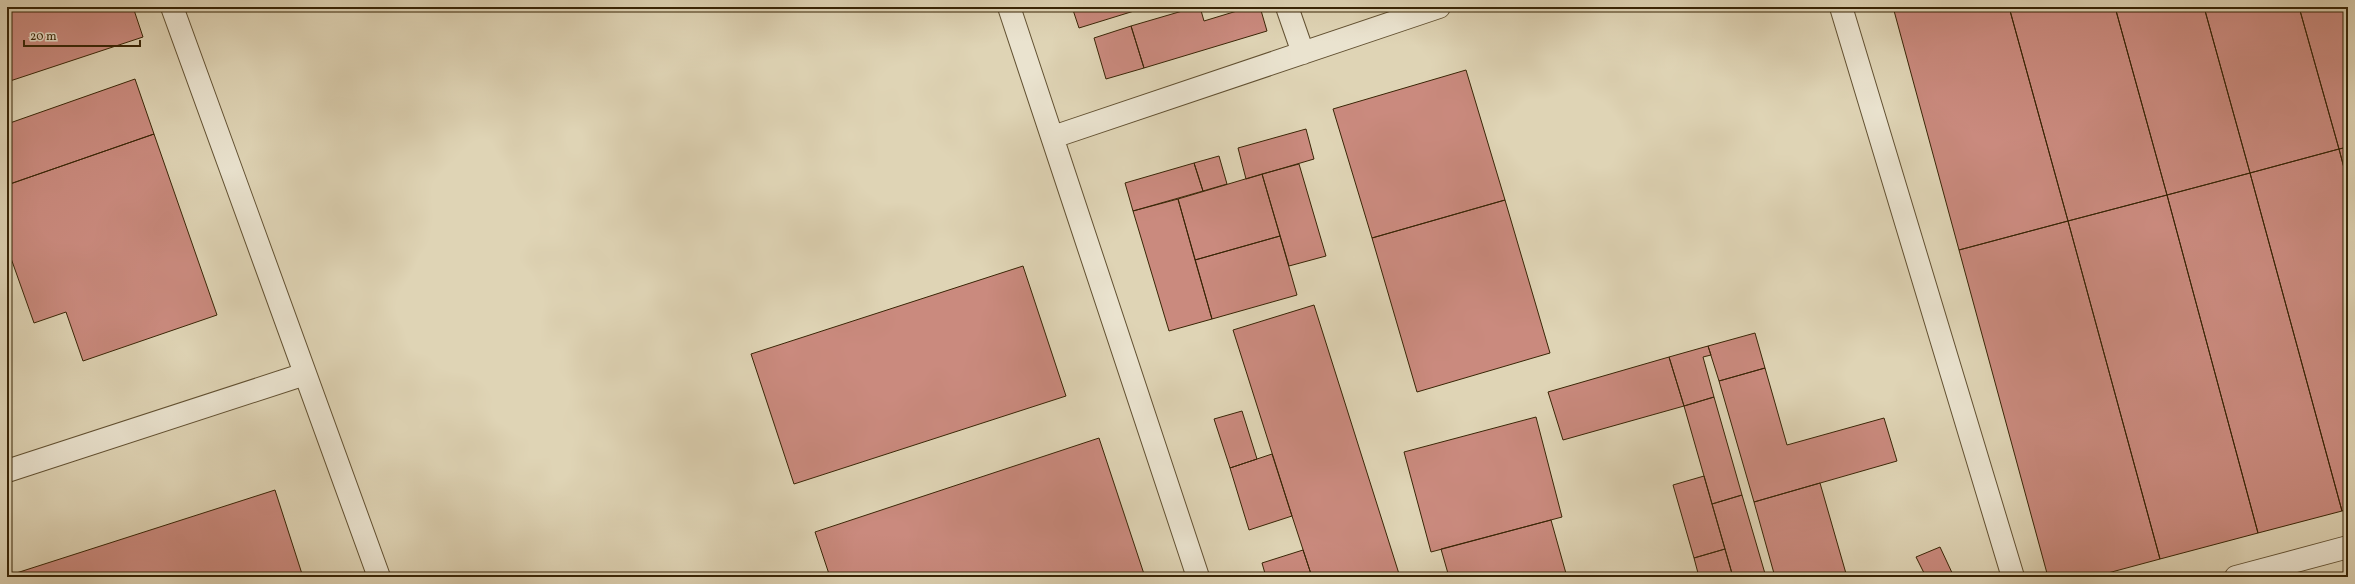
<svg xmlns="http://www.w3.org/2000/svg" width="2355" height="584" viewBox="0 0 2355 584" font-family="Vollkorn,serif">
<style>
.building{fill:#ca8a7e;stroke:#392506}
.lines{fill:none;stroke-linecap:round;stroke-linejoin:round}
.minor-casing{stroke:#625132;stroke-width:24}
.minor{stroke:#eae3cf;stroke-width:22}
</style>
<rect width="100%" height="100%" fill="#dfd4b5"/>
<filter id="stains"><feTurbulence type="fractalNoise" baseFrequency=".005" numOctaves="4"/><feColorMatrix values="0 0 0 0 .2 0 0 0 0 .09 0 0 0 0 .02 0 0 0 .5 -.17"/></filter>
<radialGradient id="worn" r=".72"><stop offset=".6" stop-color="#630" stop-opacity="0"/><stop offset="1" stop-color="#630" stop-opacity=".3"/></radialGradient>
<!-- building -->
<path class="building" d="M7 7H133L143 37 7 82Z
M1072 7H1147L1079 28Z
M1196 7H1200L1204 21 1250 7H1260L1267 31 1144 68 1131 26Z
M1893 7H2009L2068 221 1959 250Z
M2009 7H2115L2167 195 2068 221Z
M2115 7H2204L2250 173 2167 195Z
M2204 7H2299L2339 149 2250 173Z
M2299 7H2348V147L2339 149Z
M1131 26 1144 68 1106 79 1094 38Z
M1466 70 1505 200 1372 238 1333 109Z
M135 79 154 134 7 185V124Z
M1306 129 1314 159 1246 179 1238 148Z
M154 134 217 315 83 361 66 312 34 323 7 247V185Z
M2348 147V183L2339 149Z
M2339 149 2348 183V509L2342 511 2250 173Z
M1219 156 1227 184 1203 191 1194 163Z
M1194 163 1203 191 1133 211 1125 183Z
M1299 164 1326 256 1289 266 1262 174Z
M2250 173 2342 511 2258 533 2167 195Z
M1262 174 1280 236 1195 260 1178 199Z
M2167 195 2258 533 2160 559 2068 221Z
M1178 199 1212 319 1169 331 1133 211Z
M1505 200 1550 353 1417 392 1372 238Z
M2068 221 2160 559 2093 577H2048L1959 250Z
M1280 236 1297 295 1212 319 1195 260Z
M1023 266 1066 396 794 484 751 354Z
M1314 305 1400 577H1312L1292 516 1233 330Z
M1755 333 1765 368 1719 381 1708 346Z
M1708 346 1711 355 1703 357 1714 397 1684 406 1669 357Z
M1669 357 1684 406 1563 440 1548 392Z
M1765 368 1787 445 1884 418 1897 461 1754 502 1719 381Z
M1714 397 1742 495 1712 504 1684 406Z
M1242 411 1257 459 1230 468 1214 419Z
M1536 417 1562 517 1431 552 1404 452Z
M1099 438 1144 574 1134 577H830L815 532Z
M1272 454 1292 516 1249 530 1230 468Z
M1704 476 1725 549 1694 558 1673 485Z
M1820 483 1847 577H1775L1754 502Z
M275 490 303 577H7V576Z
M1742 495 1766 577H1733L1712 504Z
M1551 520 1567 577H1449L1441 549Z
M1940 547 1954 577H1926L1916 557Z
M1725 549 1733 577H1699L1694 558Z
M1303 550 1312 577H1266L1262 563Z"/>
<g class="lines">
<defs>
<path id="minor" d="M172 7 379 577
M1009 7 1198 577
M1287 7 1303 53
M1841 7 2013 577
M1053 137 1439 7
M7 471 305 374
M2236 577 2348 547"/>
</defs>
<!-- minor casing -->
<use href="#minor" class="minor-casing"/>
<!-- minor -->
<use href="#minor" class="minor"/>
</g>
<!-- margin -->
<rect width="2355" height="584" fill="none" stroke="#dfd4b5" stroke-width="24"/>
<rect x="8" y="8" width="2339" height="568" fill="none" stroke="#392506" stroke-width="2"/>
<rect x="12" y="12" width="2331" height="560" fill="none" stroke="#392506"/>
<!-- scale -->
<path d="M24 40v6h116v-6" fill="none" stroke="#392506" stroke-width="2"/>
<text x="30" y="40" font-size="12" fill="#392506" stroke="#eae3cf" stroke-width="3" paint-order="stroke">20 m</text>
<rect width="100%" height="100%" filter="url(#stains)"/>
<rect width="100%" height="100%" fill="url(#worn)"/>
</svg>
